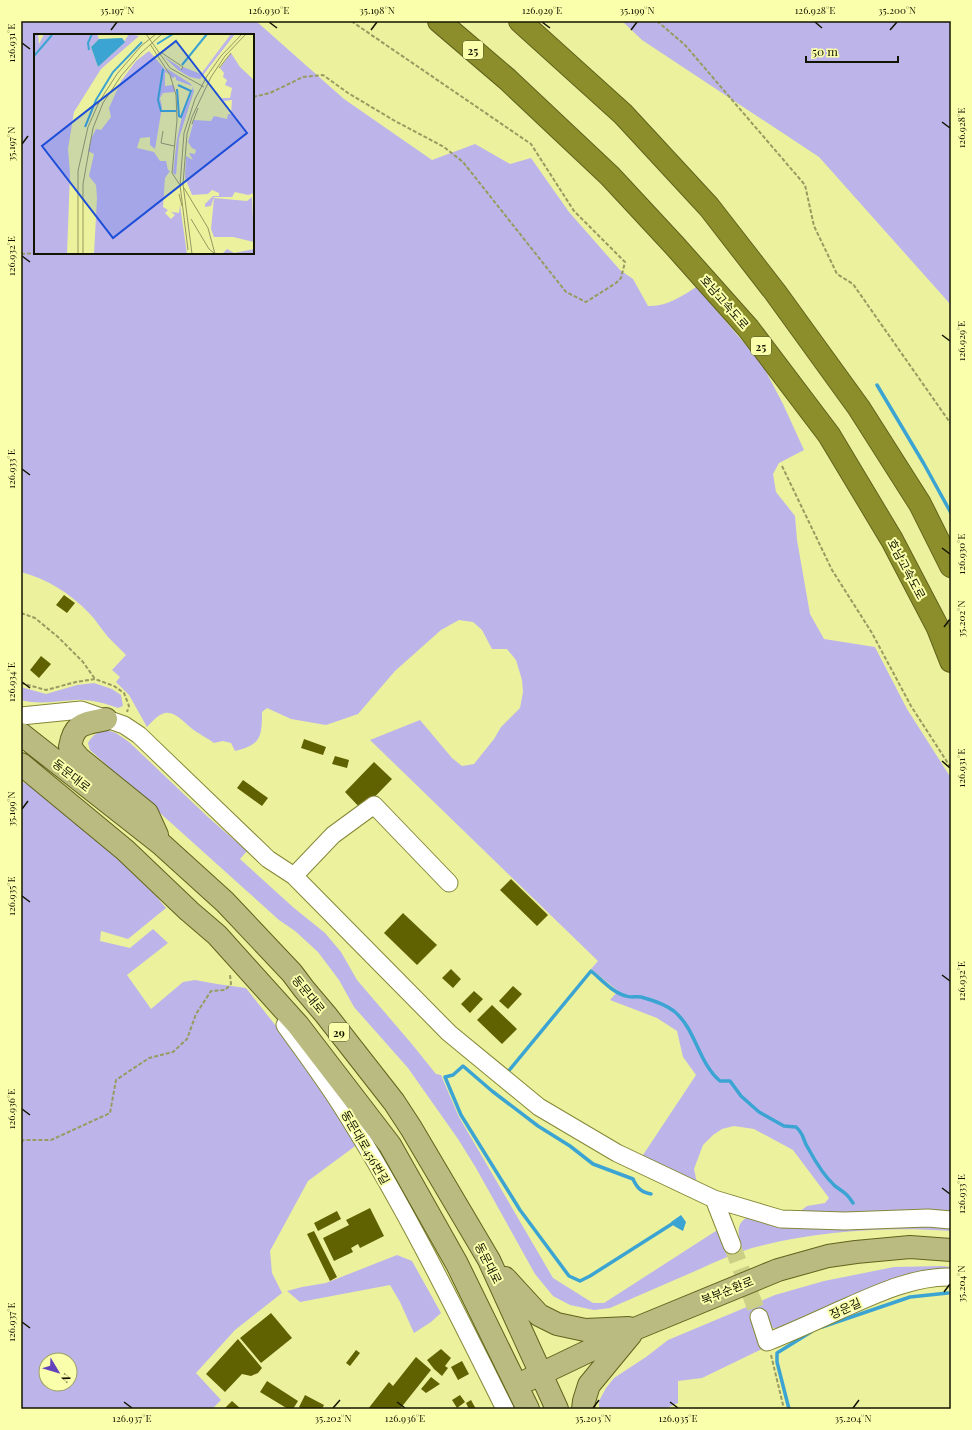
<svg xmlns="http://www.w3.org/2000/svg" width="972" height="1430" viewBox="0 0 972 1430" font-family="'Playfair Display','Noto Sans KR',serif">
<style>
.green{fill:#bdb5ea;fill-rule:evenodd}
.water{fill:#3ca4d2}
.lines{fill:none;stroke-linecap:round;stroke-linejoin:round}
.stream{stroke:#3ca4d2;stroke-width:3.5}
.building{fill:#606202}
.minor-tunnel{stroke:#cbd086;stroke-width:17;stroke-dasharray:17 8;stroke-linecap:butt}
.minor-casing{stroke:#858837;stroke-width:19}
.major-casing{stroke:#61631c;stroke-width:24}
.highway-casing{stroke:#61631c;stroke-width:24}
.path{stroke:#979b60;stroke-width:2;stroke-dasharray:4 2;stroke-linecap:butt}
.minor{stroke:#fff;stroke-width:17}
.major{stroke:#b9bb80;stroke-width:22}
.highway{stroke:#8b8e2b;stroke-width:22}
.ticks{fill:none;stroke:#131400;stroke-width:1.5}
.labels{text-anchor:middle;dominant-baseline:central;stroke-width:4;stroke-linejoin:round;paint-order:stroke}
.shield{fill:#faffab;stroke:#585a33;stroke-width:1}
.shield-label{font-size:11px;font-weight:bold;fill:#131400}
.street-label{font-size:12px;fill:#131400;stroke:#faffab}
.inset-river{fill:none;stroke:#3ca4d2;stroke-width:2}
.inset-road{fill:none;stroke:#95995f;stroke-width:1}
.view{fill:#1d4ed8;fill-opacity:0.15;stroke:#1d4ed8;stroke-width:2}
.inset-edge{fill:none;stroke:#131400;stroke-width:2}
.neatline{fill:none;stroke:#131400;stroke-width:1.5}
.ticks-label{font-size:10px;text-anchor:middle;fill:#131400}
</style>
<rect width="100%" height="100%" fill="#ecf19e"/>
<!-- green -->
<path class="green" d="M21 21H256L344 99 432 160 475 144 510 164 531 158 569 212 620 270 633 279 648 306C667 307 682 296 698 286L717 311 762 364 783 404 804 450 779 463 773 474 776 492 795 516 797 540 810 614 824 639 875 647 907 709 951 778V1216L795 1215 807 1206 825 1203 829 1198 793 1150 754 1129 734 1126 722 1129 713 1135 703 1145 694 1169 697 1183 641 1158 696 1075 683 1057 677 1031 657 1018 610 1000 618 991 591 969 598 961 370 740 420 720 452 758 462 766 474 764 494 739 501 727 520 708 523 692 522 680 516 660 507 649H492L482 630 473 622 459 620 441 630 395 671 358 714 326 725 291 719 267 708 262 712C262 737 261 745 235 751L231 743 223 741 214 743C207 738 201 735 195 731 186 725 176 711 165 713 157 715 152 722 147 727L129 695 116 682 120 677 112 670 126 655C120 649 114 643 108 637 101 629 96 620 89 613 70 593 47 579 21 572ZM35 35H253V253H35Z
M622 21H951V305L819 157 642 40Z
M94 683 112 689 121 695 123 706 118 708C103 703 90 699 75 700 56 701 40 705 21 700V687L46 694 77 685Z
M107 730 116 733 129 742 208 817 247 851 240 859 294 908 325 933 341 952 357 980 411 1043 436 1074 441 1075 459 1117 553 1278 593 1303H604L719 1229 740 1244C738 1229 736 1223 751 1215L951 1225V1231C887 1226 814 1231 752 1248 732 1254 713 1263 693 1272 665 1284 638 1296 610 1308L594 1310 570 1305 553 1296 535 1274 476 1168 458 1139 408 1068 354 1007 339 980 318 952 295 931 279 920 90 750 88 743C93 734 98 732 107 730Z
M21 781 46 795 75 818 155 895 166 908 128 939 101 931 100 941 130 948 153 929 168 943 127 975 151 1009 183 982 195 980 217 984 246 988 276 1026 316 1079 358 1144 308 1181 270 1251 272 1273 282 1293 235 1330 196 1373 221 1400 212 1409H21ZM46 1360H70V1384H46Z
M397 1255 412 1261 441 1313 431 1322 414 1333 400 1302 390 1285 300 1302 287 1291 302 1287 326 1283Z
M942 1266 951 1267V1274L782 1328H773L769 1322 764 1348 702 1378 678 1381V1403L665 1409H599V1401L606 1388 614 1378 646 1357 668 1340 775 1295 824 1281 894 1267Z"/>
<!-- water -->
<path class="water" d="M681 1215 686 1222 683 1231 674 1226 671 1222Z"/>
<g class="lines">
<!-- stream -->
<path class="stream" d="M877 385 924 464 951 513
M507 1073 591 971C601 979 613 993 626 996 631 998 636 996 641 997 652 1000 667 1005 675 1012 696 1030 698 1062 720 1081H730L741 1096 759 1112 784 1126 796 1127C805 1135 802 1139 808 1148 815 1161 824 1176 835 1186 843 1192 847 1193 853 1203
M651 1194C641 1192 637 1188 633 1179L593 1164 570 1146 538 1126 492 1091 463 1066 453 1075 445 1077 461 1115 520 1210 569 1276 580 1281 590 1276 675 1222
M822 1327 910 1297 948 1293
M789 1409 777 1362V1353L811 1332"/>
</g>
<!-- building -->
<path class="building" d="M64 595 75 603 67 613 56 605Z
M41 656 51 664 39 678 30 670Z
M304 739 326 747 323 755 301 748Z
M335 756 349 760 347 768 332 764Z
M374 762 392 779 362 810 345 792Z
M243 780 268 798 262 806 237 788Z
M511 879 548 915 537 926 500 890Z
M403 913 437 945 417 965 384 933Z
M451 969 461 979 453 988 442 978Z
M513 986 522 994 508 1009 499 1001Z
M474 991 483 999 470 1013 461 1004Z
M492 1005 517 1029 502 1044 477 1020Z
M370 1208 384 1236 360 1248 358 1244 351 1248 353 1252 334 1261 323 1238 349 1225 346 1220Z
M337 1211 341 1219 318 1231 314 1223Z
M314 1231 337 1277 330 1281 307 1234Z
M271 1313 292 1338 261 1363 240 1338Z
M238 1339 262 1368 258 1373 251 1376 242 1374 225 1392 206 1374Z
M441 1349 451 1358 445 1366 448 1368 442 1376 434 1369 427 1360Z
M356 1350 360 1353 350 1366 346 1363Z
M416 1357 431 1370 400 1409H368L389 1382 393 1386Z
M462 1361 469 1374 458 1380 451 1367Z
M431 1377 440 1384 426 1393 421 1389Z
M267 1381 298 1401 293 1409H288L260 1392Z
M305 1395 324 1405 322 1409H302L299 1407Z
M460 1395 465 1402 457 1408 452 1400Z
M471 1400 476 1409H469L466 1403Z
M232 1401 241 1409H224Z"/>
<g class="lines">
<!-- minor-tunnel -->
<path class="minor-tunnel" d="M732 1245 759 1317"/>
<defs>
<path id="minor" d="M21 716 81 710 124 725 139 735 268 859 294 876 449 1033 539 1107 617 1153 714 1199 781 1219 845 1221 928 1218 951 1220
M294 876 333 835 374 805 449 883
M285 1025C307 1056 330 1086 349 1118 407 1211 456 1311 505 1409
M714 1199 732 1245
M759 1317 767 1342C792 1332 816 1321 840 1310 874 1295 913 1276 951 1277"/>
<path id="major" d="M106 719C85 724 74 722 70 747L79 758 147 813 157 835
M21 734 161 844 225 902 292 973 304 989 326 1015 394 1102 411 1128 489 1260 557 1409
M21 764 125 850 189 911 217 935 298 1025 390 1145 457 1264 528 1409
M505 1278 539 1315 557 1324 585 1330 629 1328
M528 1380 637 1328 778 1270 828 1256 856 1252 910 1247 951 1250
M583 1409 584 1401 589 1385 631 1334"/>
<path id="highway" d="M439 21 507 79 610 176 675 246 748 328 829 435 892 540 938 628 951 661
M520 21 623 114 709 207 775 292 859 408 920 504 951 566"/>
</defs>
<!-- minor casing -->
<use href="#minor" class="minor-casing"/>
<!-- major casing -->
<use href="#major" class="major-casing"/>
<!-- highway casing -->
<use href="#highway" class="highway-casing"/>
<!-- path -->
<path class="path" d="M657 21 685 45 805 185 814 226 837 274 853 284 951 424
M253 97 270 93 303 77 323 75 348 93 395 121 444 147 463 162 566 292 586 302 616 283 621 278 625 262 574 211 531 144 351 21
M21 254 37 253
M782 466 832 570 872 633 911 706 951 768
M21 613 35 618 58 637 83 662 95 679
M21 683 46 690 76 682 95 679 114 686 124 693 129 706 127 712
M21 1142 24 1140H51L110 1113 116 1080 149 1058 173 1052 187 1039 196 1014 211 991 225 990 231 984 230 975
M771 1355 784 1409"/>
<!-- minor -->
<use href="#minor" class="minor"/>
<!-- major -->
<use href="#major" class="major"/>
<!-- highway -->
<use href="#highway" class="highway"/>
</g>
<!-- ticks -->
<path class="ticks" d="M269 22 277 28M542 22 550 28M815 22 822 28M111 30 117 22M371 30 377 22M631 30 637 22M890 30 897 22M22 43 30 49M942 122 950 128M22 144 28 136M22 256 30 262M942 335 950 341M22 469 30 475M942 548 950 554M944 627 950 619M22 682 30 688M942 761 950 768M22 809 28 801M22 896 30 902M942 975 950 981M22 1109 30 1115M942 1188 950 1194M944 1292 950 1284M22 1322 30 1328M124 1402 132 1408M397 1402 405 1408M670 1402 678 1408M333 1408 340 1400M593 1408 599 1400M853 1408 859 1400"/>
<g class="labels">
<!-- shield labels -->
<g class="shield">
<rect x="463" y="41" width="20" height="18" rx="3"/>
<rect x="751" y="337" width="20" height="18" rx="3"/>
<rect x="329" y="1023" width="20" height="18" rx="3"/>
</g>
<g class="shield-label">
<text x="473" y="50">25</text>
<text x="761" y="346">25</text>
<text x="339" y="1032">29</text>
</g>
<!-- street labels -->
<g class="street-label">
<text transform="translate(725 302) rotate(49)">호남고속도로</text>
<text transform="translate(907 569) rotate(62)">호남고속도로</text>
<text transform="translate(72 775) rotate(38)">동문대로</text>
<text transform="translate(309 994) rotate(51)">동문대로</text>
<text transform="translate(366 1147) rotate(60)">동문대로456번길</text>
<text transform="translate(489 1263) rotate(63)">동문대로</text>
<text transform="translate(727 1290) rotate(-22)">북부순환로</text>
<text transform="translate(845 1308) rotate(-24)">장운길</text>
</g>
</g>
<!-- overview -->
<g transform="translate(34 34)">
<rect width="220" height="220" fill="#ecf19e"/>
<path d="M0 0H4L5 10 10 0H63L65 5 57 13 64 33 88 11 95 0 105 2 67 35 40 78 34 115 36 140 33 220H0ZM197 0H201L166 45 156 43 144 36 129 22 146 33V35L149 33 167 40ZM115 17 135 40 131 38V52L139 51 141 58 129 59 126 64 128 73 121 115 116 111V103L106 104 103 114 120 118 126 127H132L134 136 136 137 131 144 129 173 134 176 131 179 137 185 141 181 137 178 145 179 146 171 153 220H60L63 164 62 151 55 142 60 120 54 117 57 105 62 95 67 96 77 83 75 74 87 47 102 27ZM197 19 206 33 220 46V159L214 161 201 158 198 163H180L177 172 171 173V170L179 162H185V159L178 156 174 160 158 161 151 144 152 122 159 126 155 119 161 120 162 116 158 114 154 108 160 86 177 87 180 82 193 85 194 80H197L198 66 189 67 188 64H196L198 54 191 51 193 46 189 43 190 39 186 34ZM132 34 157 50 160 57 145 104 142 141 139 139 143 105 148 83 158 58V52L142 46V43L138 44ZM218 163 220 208 199 203H180L177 195 180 164 213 167ZM193 215 200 219 220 215V220H188Z" fill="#bdb5ea"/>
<path d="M88 4 91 8 88 11 64 33 57 13 65 5Z" fill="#3ca4d2"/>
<path class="inset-river" d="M123 10 139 0M55 16 54 9 58 0M0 22 18 1M148 31 173 0M129 35 124 66 127 77H142M143 55 145 82 147 83 157 57 144 51M51 93 62 66 79 38 108 8"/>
<path class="inset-road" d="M112 0 136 34 170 53M116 10 136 41 142 61 143 86 138 139 146 151M128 19 149 33 147 36M185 34 197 19M158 90 164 74M129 97 127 109 140 112M150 154 174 194 181 220M145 160 148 172M157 185 175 215 180 219M154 216 146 151 150 99 161 65 173 42 187 22 208 0M44 220V137L54 93 65 68 83 40 107 12 122 0M49 220V150L59 94 69 69 87 42 107 19 128 0M158 220 149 150 153 100 158 83 177 43 191 22 212 0"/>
<path class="view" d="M142 7 213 99 79 204 8 112Z"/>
<rect width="220" height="220" class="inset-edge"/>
</g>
<!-- border -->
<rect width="972" height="1430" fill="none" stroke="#faffab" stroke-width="44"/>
<!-- north arrow -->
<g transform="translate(58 1372) rotate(128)"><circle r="19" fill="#faffab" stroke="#9ea167"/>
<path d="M0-3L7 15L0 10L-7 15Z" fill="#6442bb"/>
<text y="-6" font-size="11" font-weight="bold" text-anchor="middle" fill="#131400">N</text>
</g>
<!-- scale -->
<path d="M806 56v6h92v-6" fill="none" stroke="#131400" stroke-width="2"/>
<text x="812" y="56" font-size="12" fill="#131400" stroke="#faffab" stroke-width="3" paint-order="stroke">50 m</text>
<rect x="22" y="22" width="928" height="1386" class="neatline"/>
<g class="ticks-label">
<text x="117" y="14">35.197°N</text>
<text x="269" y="14">126.930°E</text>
<text x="377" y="14">35.198°N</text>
<text x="542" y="14">126.929°E</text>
<text x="637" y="14">35.199°N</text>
<text x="815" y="14">126.928°E</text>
<text x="897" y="14">35.200°N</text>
<text transform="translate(11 43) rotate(-90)" y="4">126.931°E</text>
<text transform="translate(961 128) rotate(-90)" y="4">126.928°E</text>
<text transform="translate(11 144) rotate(-90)" y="4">35.197°N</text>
<text transform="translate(11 256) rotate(-90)" y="4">126.932°E</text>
<text transform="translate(961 341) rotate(-90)" y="4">126.929°E</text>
<text transform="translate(11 469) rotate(-90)" y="4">126.933°E</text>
<text transform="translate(961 554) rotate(-90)" y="4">126.930°E</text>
<text transform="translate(961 619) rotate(-90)" y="4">35.202°N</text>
<text transform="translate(11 682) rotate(-90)" y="4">126.934°E</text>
<text transform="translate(961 768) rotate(-90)" y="4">126.931°E</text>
<text transform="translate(11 809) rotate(-90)" y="4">35.199°N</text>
<text transform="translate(11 896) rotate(-90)" y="4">126.935°E</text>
<text transform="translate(961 981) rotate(-90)" y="4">126.932°E</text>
<text transform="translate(11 1109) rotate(-90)" y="4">126.936°E</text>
<text transform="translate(961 1194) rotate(-90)" y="4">126.933°E</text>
<text transform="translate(961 1284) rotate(-90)" y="4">35.204°N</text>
<text transform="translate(11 1322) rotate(-90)" y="4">126.937°E</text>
<text x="132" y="1422">126.937°E</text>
<text x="333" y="1422">35.202°N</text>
<text x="405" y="1422">126.936°E</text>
<text x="593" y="1422">35.203°N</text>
<text x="678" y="1422">126.935°E</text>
<text x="853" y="1422">35.204°N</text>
</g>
</svg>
